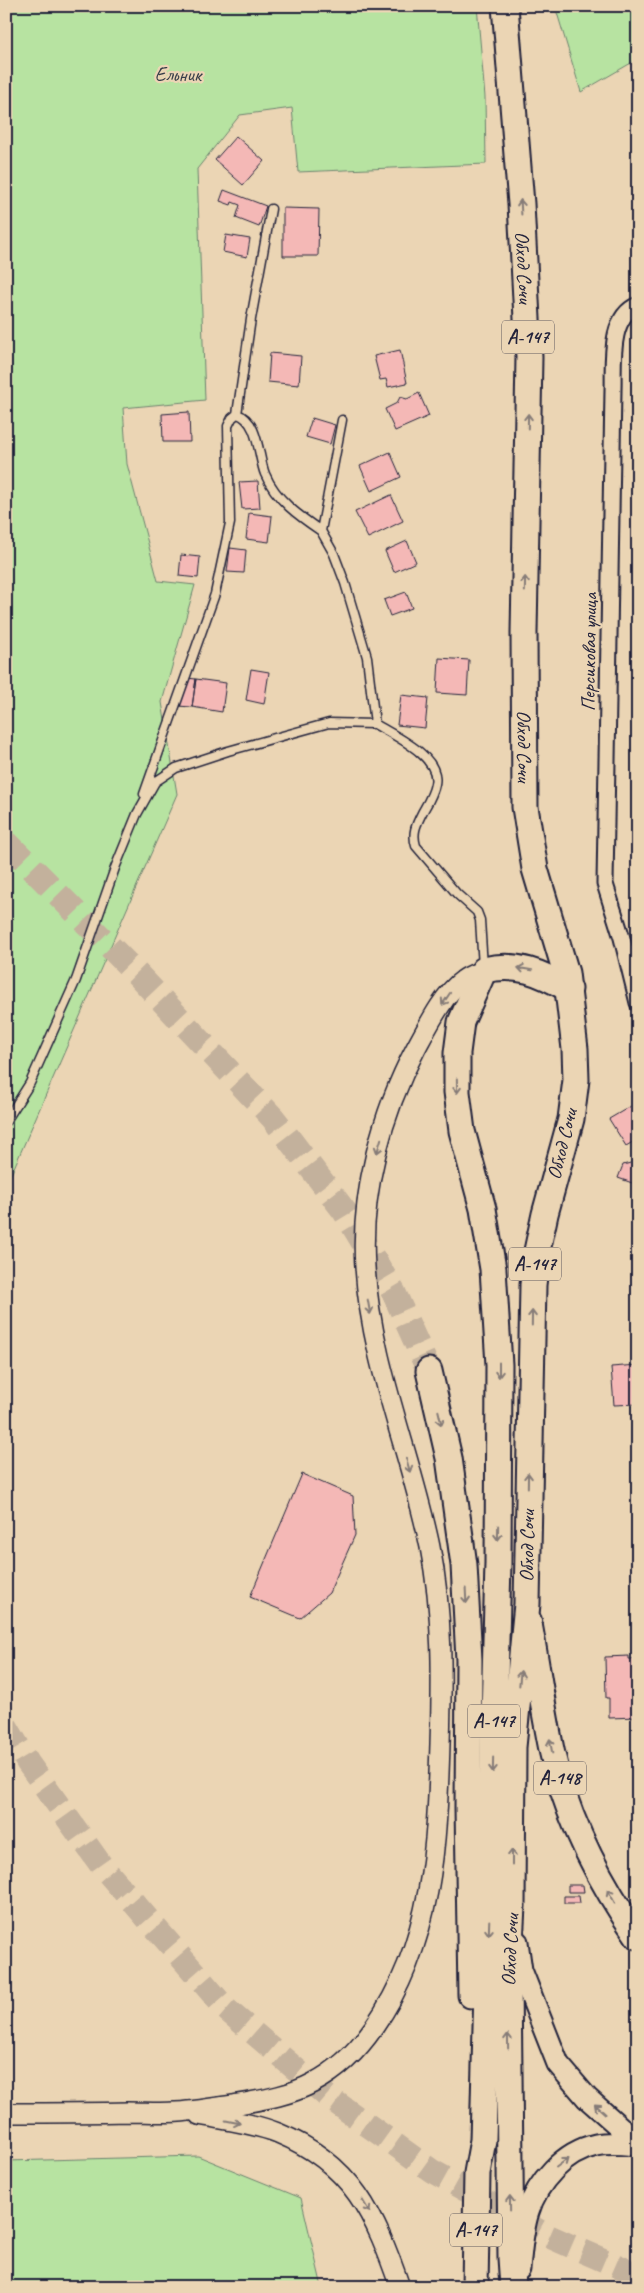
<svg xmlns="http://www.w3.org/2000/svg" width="644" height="2293" viewBox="0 0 644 2293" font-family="Caveat,sans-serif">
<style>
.green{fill:#b7e3a1;stroke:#6c826e}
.building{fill:#f4b8b6;stroke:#22223b}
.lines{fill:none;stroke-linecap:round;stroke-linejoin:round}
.primary-tunnel{stroke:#c3b19c;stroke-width:24;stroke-dasharray:24 12;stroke-linecap:butt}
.trunk-tunnel{stroke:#c3b19c;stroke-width:25;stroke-dasharray:25 12;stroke-linecap:butt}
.service-casing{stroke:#22223b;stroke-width:11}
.minor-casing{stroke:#22223b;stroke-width:19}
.tertiary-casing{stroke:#22223b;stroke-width:22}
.secondary-casing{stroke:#22223b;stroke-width:25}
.primary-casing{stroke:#22223b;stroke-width:28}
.trunk-casing{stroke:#22223b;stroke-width:29}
.service{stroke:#ebd5b4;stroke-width:8}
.minor{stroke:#ebd5b4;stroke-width:15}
.tertiary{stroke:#ebd5b4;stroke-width:19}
.secondary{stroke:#ebd5b4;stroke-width:21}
.primary{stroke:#ebd5b4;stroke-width:24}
.trunk{stroke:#ebd5b4;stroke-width:25}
.oneway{stroke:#867c78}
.labels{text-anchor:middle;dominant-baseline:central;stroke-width:4.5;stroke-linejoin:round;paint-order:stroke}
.shield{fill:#ebd5b4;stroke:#5e585f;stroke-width:1}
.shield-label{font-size:19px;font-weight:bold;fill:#22223b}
.park-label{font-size:20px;fill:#383f4a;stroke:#ebd5b4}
.street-label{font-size:20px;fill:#22223b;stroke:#ebd5b4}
</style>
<rect width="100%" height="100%" fill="#ebd5b4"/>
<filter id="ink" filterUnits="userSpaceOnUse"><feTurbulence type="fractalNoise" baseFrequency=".02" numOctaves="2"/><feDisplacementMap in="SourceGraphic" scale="10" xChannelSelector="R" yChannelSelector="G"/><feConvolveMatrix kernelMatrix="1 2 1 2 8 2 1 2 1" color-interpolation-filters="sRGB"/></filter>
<g filter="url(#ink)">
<!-- green -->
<path class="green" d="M6 6H477L485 97 486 164 298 172 292 108 240 115 197 169 205 400 123 408 127 464 158 581 195 585 162 702 177 794 6 1186Z
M555 6H638V59L581 92Z
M198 2156 301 2198 322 2287H6V2161Z"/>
<!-- building -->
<path class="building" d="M236 136 264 161 243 185 215 160Z
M224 190 266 206 259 227 236 218 240 205 232 202 231 205 220 201Z
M283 208 319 209 318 256H283Z
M226 235 250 239 247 257 223 252Z
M400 350 407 383 388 387 386 379 380 380 374 356Z
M270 353 301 356 299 385 268 382Z
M419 393 429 416 395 431 385 409 397 403 400 397 407 399Z
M189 412 190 442H163L162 414Z
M312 418 335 425 330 444 306 437Z
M390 452 401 477 371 491 360 466Z
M258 481 260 508 242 509 239 482Z
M391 495 403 521 368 538 355 512Z
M249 513 272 516 269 542 246 539Z
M407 541 416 562 394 572 385 551Z
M230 548 246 550 244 573 227 572Z
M181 555 200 557 198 578 179 576Z
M406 592 412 608 390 616 384 600Z
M439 658 469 660 467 695 437 693Z
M251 669 269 672 264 704 246 700Z
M187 678 196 679 192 707 177 706Z
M196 679 226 683 222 712 192 707Z
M401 695 428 698 425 728 397 725Z
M638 1102V1139L626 1146 609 1119Z
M638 1161V1185L618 1178 623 1165Z
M638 1365V1404L614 1405 611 1367Z
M302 1474 353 1496 355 1535 329 1593 300 1618 250 1597Z
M629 1656V1659H638V1717L609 1718V1698H606L605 1657Z
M568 1885H583L584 1892H568Z
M564 1896H579L580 1903H564Z"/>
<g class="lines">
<!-- primary-tunnel -->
<path class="primary-tunnel" d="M6 1726 28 1763 101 1865 226 2009 327 2096 432 2171 548 2236 638 2275"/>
<!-- trunk-tunnel -->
<path class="trunk-tunnel" d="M6 842 140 977 273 1118 345 1212 394 1293 429 1371"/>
<defs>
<path id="service" d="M237 414 251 319 271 209
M375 724C394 736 441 756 435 784 433 795 427 804 422 813 416 825 412 833 416 846L457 894 477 912 480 920 483 967
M144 794 215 594 230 523 228 426 232 418 237 414C259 420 258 457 265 474 276 500 299 516 321 531
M6 1121 30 1083 76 980 115 868 137 814 155 782 176 768 228 751 329 723 375 724 367 657 345 583 334 554 321 531 342 420"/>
<path id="minor" d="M638 305C608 317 614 364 613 390L605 884 622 938 638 1003"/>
<path id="tertiary" d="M6 2113C47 2113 87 2113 128 2112 148 2112 168 2114 188 2111 203 2110 218 2107 233 2105 261 2100 289 2096 313 2083 338 2070 359 2049 374 2027 433 1943 437 1843 440 1744 442 1678 443 1612 430 1547 411 1454 371 1363 365 1267 360 1194 382 1112 416 1048 427 1028 444 993 463 980 469 975 477 973 484 970
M199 2115C225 2120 253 2123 278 2133 353 2164 375 2215 400 2287"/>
<path id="secondary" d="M517 1942 521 1970 558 2064 587 2098 622 2129 638 2139
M519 2269C521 2251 522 2230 528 2212 537 2182 564 2152 596 2145 610 2142 624 2144 638 2145"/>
<path id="primary" d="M529 1621C537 1664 543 1709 552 1752 567 1819 599 1881 638 1937"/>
<g id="trunk">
<path id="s1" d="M505 6 521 204 529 357 524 633 525 807 535 869 566 973 575 1049 576 1080 571 1119 545 1214 537 1251 533 1285 527 1604 513 1747 512 1906 508 1980 511 2258 513 2287"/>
<path d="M429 1371 449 1458 464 1565 469 1660 468 1807 471 1995"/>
<path d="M475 2287 477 2173 483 2140 484 2104 498 1563 499 1365 493 1269 483 1209 462 1131 457 1092V1053L461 1022 484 970C517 962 541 973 569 989"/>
</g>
</defs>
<!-- service casing -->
<use href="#service" class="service-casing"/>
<!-- minor casing -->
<use href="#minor" class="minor-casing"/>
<!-- tertiary casing -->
<use href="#tertiary" class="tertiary-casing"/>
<!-- secondary casing -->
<use href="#secondary" class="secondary-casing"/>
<!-- primary casing -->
<use href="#primary" class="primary-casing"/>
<!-- trunk casing -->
<use href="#trunk" class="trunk-casing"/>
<!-- service -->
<use href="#service" class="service"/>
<!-- minor -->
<use href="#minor" class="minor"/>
<!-- tertiary -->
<use href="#tertiary" class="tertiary"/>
<!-- secondary -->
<use href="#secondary" class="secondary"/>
<!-- primary -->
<use href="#primary" class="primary"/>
<!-- trunk -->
<use href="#trunk" class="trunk"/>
</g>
<!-- one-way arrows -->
<defs><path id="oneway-shaft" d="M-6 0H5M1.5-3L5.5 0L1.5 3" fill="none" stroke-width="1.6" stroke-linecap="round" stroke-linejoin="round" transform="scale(1.25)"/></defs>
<g class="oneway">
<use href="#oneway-shaft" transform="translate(521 207) rotate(-93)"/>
<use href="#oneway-shaft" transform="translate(528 421) rotate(-89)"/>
<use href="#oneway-shaft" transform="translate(525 584) rotate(-89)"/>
<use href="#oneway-shaft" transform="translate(525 969) rotate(-170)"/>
<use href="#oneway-shaft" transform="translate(446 999) rotate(124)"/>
<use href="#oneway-shaft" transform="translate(457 1086) rotate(89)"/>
<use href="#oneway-shaft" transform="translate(379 1146) rotate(107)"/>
<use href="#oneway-shaft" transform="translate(369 1307) rotate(80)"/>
<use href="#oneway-shaft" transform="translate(532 1318) rotate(-89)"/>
<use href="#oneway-shaft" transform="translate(499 1370) rotate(90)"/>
<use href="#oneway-shaft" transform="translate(440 1418) rotate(77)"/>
<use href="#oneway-shaft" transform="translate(408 1465) rotate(74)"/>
<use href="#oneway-shaft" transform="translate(528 1480) rotate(-89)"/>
<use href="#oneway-shaft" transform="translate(498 1533) rotate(91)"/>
<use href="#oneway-shaft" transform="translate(466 1596) rotate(87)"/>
<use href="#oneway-shaft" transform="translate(520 1678) rotate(-85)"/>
<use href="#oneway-shaft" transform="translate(551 1746) rotate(-100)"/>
<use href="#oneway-shaft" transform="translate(493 1765) rotate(91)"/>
<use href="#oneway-shaft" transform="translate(512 1857) rotate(-90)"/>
<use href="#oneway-shaft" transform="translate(611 1896) rotate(-119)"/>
<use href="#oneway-shaft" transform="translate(489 1928) rotate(92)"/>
<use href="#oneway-shaft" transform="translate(508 2041) rotate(-91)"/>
<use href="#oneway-shaft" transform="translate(600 2109) rotate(-138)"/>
<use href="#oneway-shaft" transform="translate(233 2122) rotate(12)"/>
<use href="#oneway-shaft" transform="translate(562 2163) rotate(-37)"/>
<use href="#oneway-shaft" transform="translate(510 2203) rotate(-91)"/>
<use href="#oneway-shaft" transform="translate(366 2206) rotate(59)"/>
</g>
</g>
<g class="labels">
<!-- shield labels -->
<g class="shield">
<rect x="502" y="320.5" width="52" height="33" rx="4"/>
<rect x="509" y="1247.5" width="52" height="33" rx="4"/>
<rect x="468" y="1704.5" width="52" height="33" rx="4"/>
<rect x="534" y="1761.5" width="52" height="33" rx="4"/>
<rect x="450" y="2213.5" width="52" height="33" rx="4"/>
</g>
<g class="shield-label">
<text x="528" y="337">А-147</text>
<text x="535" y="1264">А-147</text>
<text x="494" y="1721">А-147</text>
<text x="560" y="1778">А-148</text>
<text x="476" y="2230">А-147</text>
</g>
<!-- park labels -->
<g class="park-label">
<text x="178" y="74">Ельник</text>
</g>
<!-- street labels -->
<g class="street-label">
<text stroke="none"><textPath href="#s1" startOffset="262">Обход Сочи</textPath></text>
<text transform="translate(589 652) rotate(-89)">Персиковая улица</text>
<text stroke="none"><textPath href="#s1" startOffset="741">Обход Сочи</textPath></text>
<text transform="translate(562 1144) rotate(-76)">Обход Сочи</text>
<text transform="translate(527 1546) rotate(-89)">Обход Сочи</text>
<text transform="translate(510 1950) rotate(-87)">Обход Сочи</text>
</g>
</g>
<!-- margin -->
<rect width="644" height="2293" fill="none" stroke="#ebd5b4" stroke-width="25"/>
<rect x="12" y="12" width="619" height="2268" fill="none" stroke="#22223b" stroke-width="2" filter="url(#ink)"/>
</svg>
